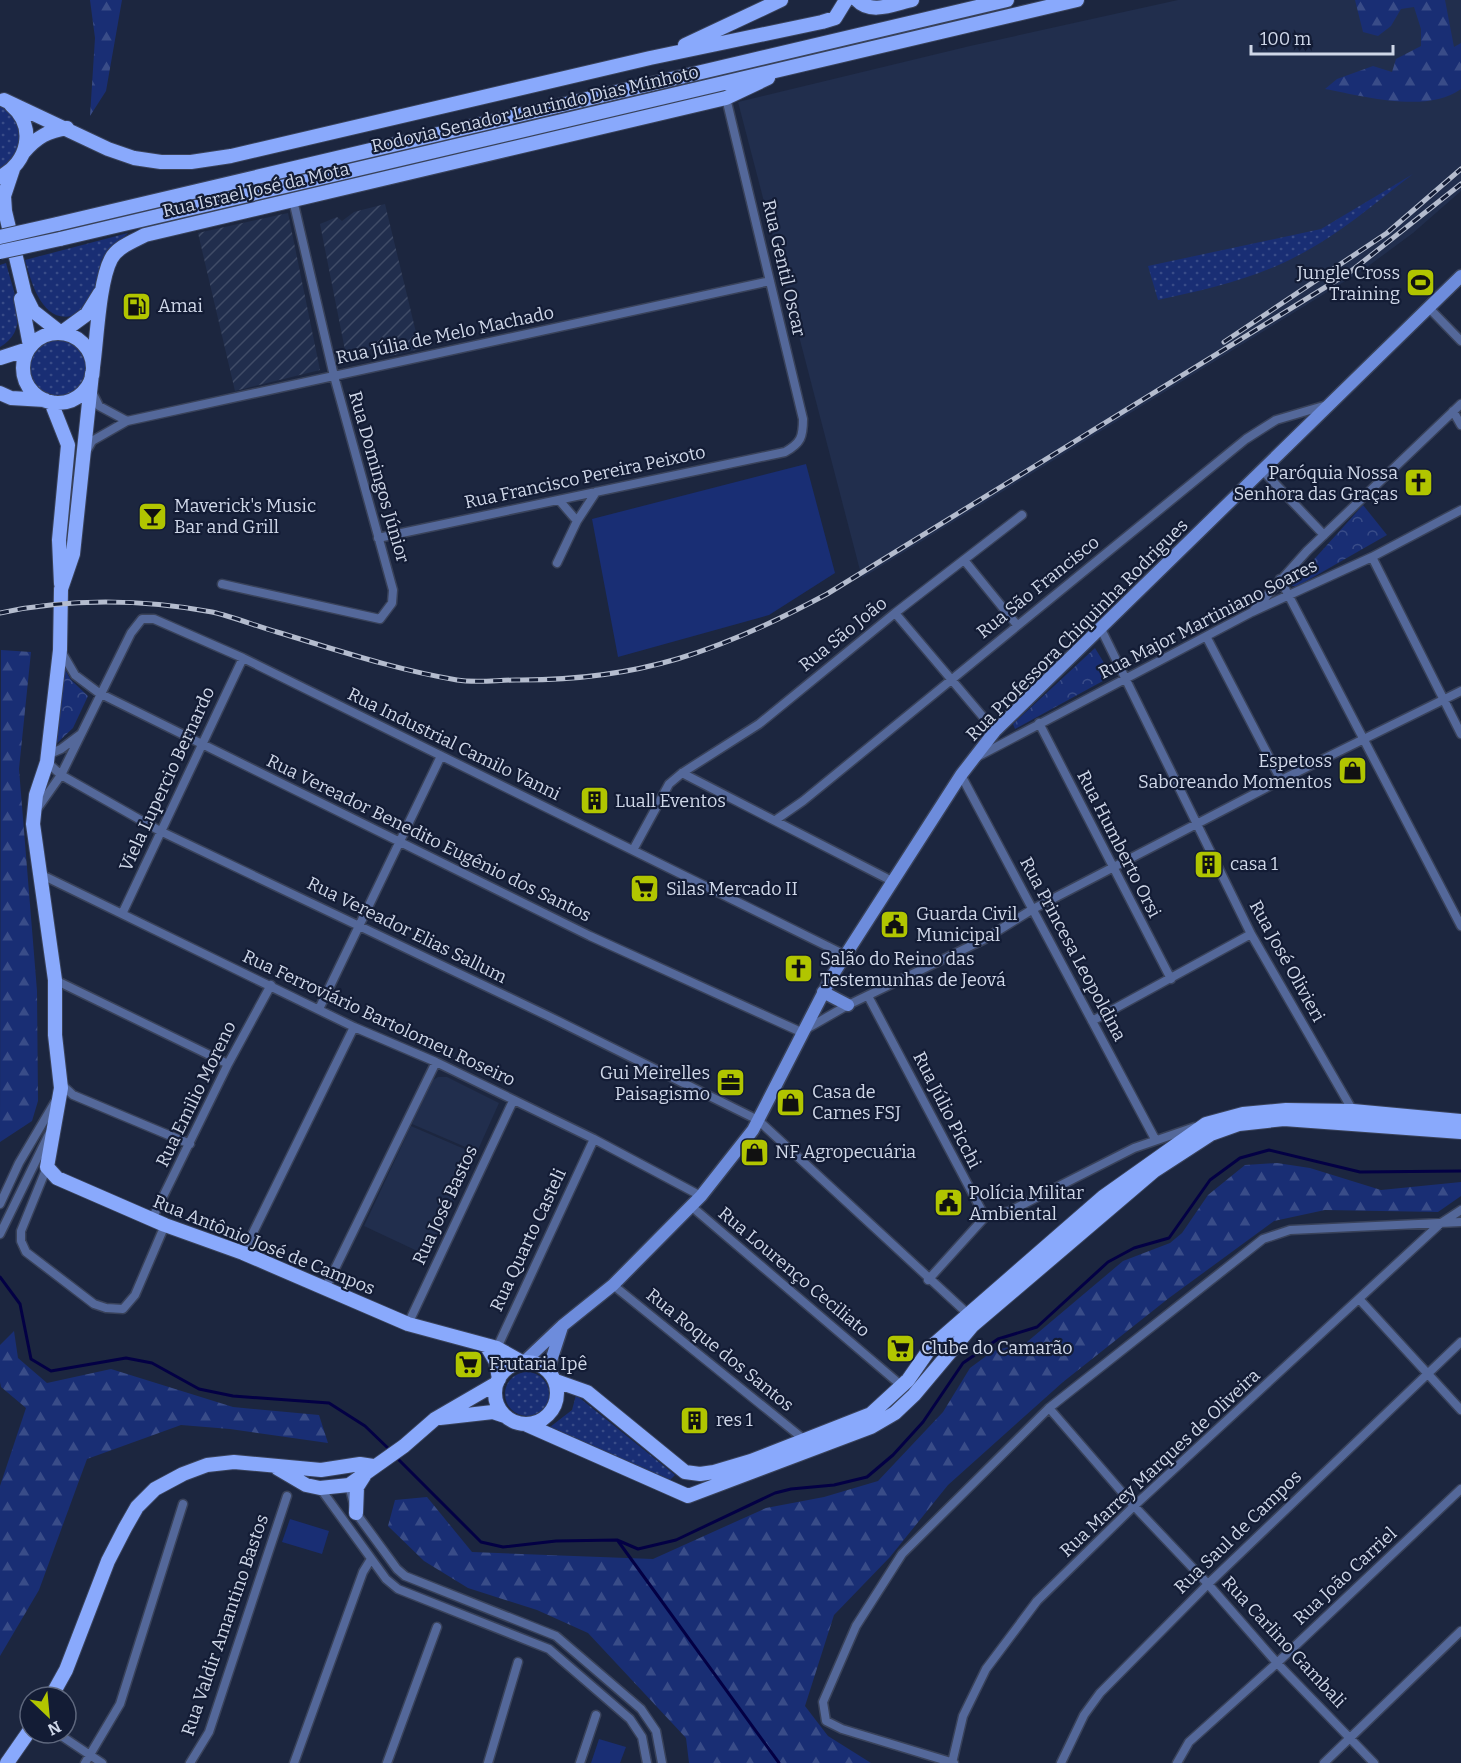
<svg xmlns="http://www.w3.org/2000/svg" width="1461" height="1763" viewBox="0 0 1461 1763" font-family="Bitter,serif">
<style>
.built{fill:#212e4d}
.industrial{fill:url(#industrial-furrows)}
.grass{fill:url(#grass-dots)}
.forest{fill:url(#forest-firs)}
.park{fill:url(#park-crowns)}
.pitch{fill:#192e74}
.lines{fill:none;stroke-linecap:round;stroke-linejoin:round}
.stream{stroke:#030044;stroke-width:3}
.minor-casing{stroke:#39425a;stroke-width:11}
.secondary-casing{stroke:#39425a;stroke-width:15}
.primary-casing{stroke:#39425a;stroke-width:16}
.minor{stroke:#54689a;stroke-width:8}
.secondary{stroke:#6d8cdc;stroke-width:12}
.primary{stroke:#89a9fc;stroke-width:14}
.rail-casing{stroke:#b4bcce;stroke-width:5}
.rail{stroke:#131c35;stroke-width:3;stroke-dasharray:9;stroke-linecap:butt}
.primary-bridge-casing{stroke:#39425a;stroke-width:16;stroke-linecap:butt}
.primary-bridge{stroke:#89a9fc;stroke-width:14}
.labels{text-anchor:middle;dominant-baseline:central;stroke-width:4.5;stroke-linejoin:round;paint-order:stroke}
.street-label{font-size:18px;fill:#cfd7e8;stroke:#131c35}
.poi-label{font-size:18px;fill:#cfd7e8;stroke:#131c35;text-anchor:start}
</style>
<defs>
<pattern id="industrial-furrows" width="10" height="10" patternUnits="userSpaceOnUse" patternTransform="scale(1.5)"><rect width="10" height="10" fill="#212e4d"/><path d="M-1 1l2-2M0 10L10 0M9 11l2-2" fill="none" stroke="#404c67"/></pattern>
<pattern id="grass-dots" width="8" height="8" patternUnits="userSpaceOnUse" patternTransform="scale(1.5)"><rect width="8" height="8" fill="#192e74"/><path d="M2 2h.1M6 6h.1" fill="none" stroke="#394c88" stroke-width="1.8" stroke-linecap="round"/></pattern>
<pattern id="forest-firs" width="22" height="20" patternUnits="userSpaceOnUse" patternTransform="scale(1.5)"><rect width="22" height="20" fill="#192e74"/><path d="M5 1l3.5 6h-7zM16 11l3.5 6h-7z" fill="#394c88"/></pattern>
<pattern id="park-crowns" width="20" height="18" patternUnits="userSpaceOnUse" patternTransform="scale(1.5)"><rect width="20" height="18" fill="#192e74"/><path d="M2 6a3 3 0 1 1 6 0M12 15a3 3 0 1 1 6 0" fill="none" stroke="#394c88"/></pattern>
</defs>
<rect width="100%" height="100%" fill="#1c263f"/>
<!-- built -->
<path class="built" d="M1178 0H1461V191L1413 233 1363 270 862 578 738 102 970 46Z
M438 1077H447L499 1103 477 1152 412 1124 433 1080Z
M411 1126 476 1154 428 1256 364 1226Z"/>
<!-- industrial -->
<path class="industrial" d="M385 204 420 349 390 356 381 349 372 348 352 362 346 355 320 224 337 217 342 221 354 212Z
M288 213 320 370 235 391 198 233Z"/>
<!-- grass -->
<path class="grass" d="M0 103 11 109 23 134 14 160 0 170Z
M1413 174C1376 202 1339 235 1297 256 1254 279 1205 290 1158 300L1148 266 1321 229Z
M128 233 102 259 96 293 80 313C44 330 32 285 25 260Z
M6 263C13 292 32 329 0 347V265Z
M27 367a30 30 0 1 1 60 0a30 30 0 1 1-60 0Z
M505 1394a22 22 0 1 1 44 0a22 22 0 1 1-44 0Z
M576 1395 675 1475 670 1480 550 1427 572 1410Z"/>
<!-- forest -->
<path class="forest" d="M90 0H122L106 91 90 116 95 38Z
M1355 0H1445L1454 47 1461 43V89C1427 114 1363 96 1325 89L1337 79 1373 66 1392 72 1396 59 1421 46V29L1414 7 1401 9 1391 26 1378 36 1363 32Z
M1 650 31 652 19 769 37 991 38 1101 32 1121 0 1142Z
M1277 1163 1310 1168 1381 1190 1461 1182V1196L1438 1212 1325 1210 1274 1221 1169 1298 1063 1382 948 1485 890 1557 834 1615 805 1706 828 1736 871 1763H689L686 1738 588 1633 537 1610 468 1588 424 1561 388 1526 395 1500 427 1497 472 1552 653 1559 766 1508 824 1497 878 1481 943 1412 970 1368 993 1351 1027 1342 1123 1261 1170 1243 1182 1233 1208 1195 1245 1165Z
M14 1331 18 1358 47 1383 111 1369 233 1407 319 1415 328 1443 230 1429 181 1425 87 1459 39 1590 0 1656V1486L26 1408 1 1387 0 1382V1345Z"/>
<!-- park -->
<path class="park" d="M1363 505 1387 535 1296 587 1291 585Z
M1095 648 1112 676 1015 729 1013 724Z
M63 666 71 680 88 696 73 728 55 745Z"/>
<!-- pitch -->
<path class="pitch" d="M806 464 835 573 769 615 618 657 592 519Z
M290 1519 329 1531 322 1554 282 1542Z
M599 1739 626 1747 620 1763H591Z"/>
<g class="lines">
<!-- stream -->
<path class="stream" d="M0 1277 20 1304 31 1359 51 1371 126 1358 152 1363 199 1389 233 1396 329 1403 365 1426 391 1451
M395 1456 481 1542 503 1547 556 1541 617 1540 638 1549 676 1540 775 1493 791 1489 834 1485 867 1477 893 1455 923 1422 963 1363 998 1339 1037 1327 1108 1262 1134 1248 1169 1238 1210 1180 1240 1158 1269 1150 1360 1172 1461 1171
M618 1541 779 1763"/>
<defs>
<path id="minor" d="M1429 308 1461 341
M91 390 99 406 127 421
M1453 411 1461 425
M86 452 92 441 127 421 770 281
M1263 471 1324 535
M559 500 577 521 596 492
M378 538 785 452C801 443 803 437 803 419L726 98
M1372 557 1461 734
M964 560 1017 625
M557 563 577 521
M1280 579 1461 926
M222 584 380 619 392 603 393 590 334 376 293 200
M1254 610 1307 551 1461 404
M895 613 995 731
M1101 629 1251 934 1353 1111
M1207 638 1281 780
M61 651 75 675 99 693 590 936 801 1032 848 1005 983 940 1033 909 1281 780 1461 691
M1039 723 1171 979
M47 755 61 749 81 734
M977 757 1252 612 1372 557 1461 510
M47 762 61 775 160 831 548 1016 758 1120 968 1314
M682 773 892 881
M961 775 1155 1139
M37 809 61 775 131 633 142 619H154L243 658 845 955
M777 819 803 801 1246 439 1276 420 1327 405
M633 850 669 784 682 773 759 724 895 613 1022 515
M40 874 354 1027 436 1062 594 1139 701 1196
M122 914 243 658
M55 980 228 1064
M868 996 985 1217 1010 1211 1134 1148 1195 1127
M319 1009 441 756
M1092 1021 1251 934
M61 1084 73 1095 190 1144
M47 1167 21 1231V1241L26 1252 94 1304 106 1308 123 1309 135 1295 165 1225
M0 1204 19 1163 55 1102
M691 1206 902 1386
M152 1219 228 1064 271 985
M0 1234 49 1134
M243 1253 354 1027
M928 1280 985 1217
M613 1285 806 1441
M326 1287 436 1062
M1360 1300 1461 1410
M408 1324 513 1101
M496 1350 594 1139
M1049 1408 1134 1506 1208 1584 1277 1663 1374 1763
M349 1485 356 1513 397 1569 405 1576 556 1636 641 1709 656 1731 662 1763
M320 1488 386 1579 398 1589 549 1649 630 1719 642 1737 647 1763
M57 1733 102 1763
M85 1763 120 1704 183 1504
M190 1763 209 1732 287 1496
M294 1763 363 1572 371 1559
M387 1763 437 1627
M488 1763 518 1662
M580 1763 596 1715
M952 1763 963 1716 986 1669 1037 1601 1134 1506 1441 1223 1461 1210
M954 1763 842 1729 826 1721 823 1702 856 1626 902 1554 1049 1408 1263 1239 1290 1230 1461 1222
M1061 1763 1084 1715 1100 1693 1208 1584 1461 1342
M1177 1763 1189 1742 1277 1663 1461 1489
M1324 1763 1461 1631"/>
<path id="secondary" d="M823 992 848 1005
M524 1362 562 1326 613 1285 701 1196 753 1130 832 976 961 775 995 731 1461 276
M548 1370 562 1327"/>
<path id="primary" d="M857 0C871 15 894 4 912 0
M685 45 781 0
M4 100 108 149 134 158 161 162H191L231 156 650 58 822 22 835 18 846 0
M24 152C37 137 48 131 67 128
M13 169 4 196 5 211 25 295 33 311 61 333 87 314 100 293
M0 177C28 163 37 127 11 105
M57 224 1007 0
M60 239 1077 0
M21 299 30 346
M23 368a35 35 0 1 1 70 0a35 35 0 1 1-70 0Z
M0 358 28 349
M93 367C97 339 99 282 111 259 117 247 134 241 145 235L726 98 768 78
M92 374 73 554 61 589 60 650 47 762 36 795 33 824 55 980V1035L61 1088 47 1167 57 1178 165 1225 243 1253 408 1324 497 1348 522 1362
M0 393 11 398 45 400
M51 402 68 445 59 540 61 584
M486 1345 496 1362 499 1379
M495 1393a31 31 0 1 1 62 0a31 31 0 1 1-62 0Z
M556 1381 587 1392 685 1472 700 1474 714 1472 751 1461 871 1414 908 1380 931 1347 1103 1197 1206 1124 1243 1114 1286 1110 1353 1111 1461 1121
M440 1418 493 1412 505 1416
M525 1424 688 1496 871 1427 895 1413 914 1395 972 1326 1154 1171 1211 1134 1239 1124 1284 1119 1461 1132
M277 1468 306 1485 320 1488 349 1485 404 1446 435 1419 497 1383
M356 1513 357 1487 364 1476
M51 1697 66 1670 108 1561 125 1528 137 1507 155 1489 183 1474 207 1465 234 1462 321 1470 360 1464 373 1466
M7 1763 30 1730"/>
</defs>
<!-- minor casing -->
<use href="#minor" class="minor-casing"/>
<!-- secondary casing -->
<use href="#secondary" class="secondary-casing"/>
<!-- primary casing -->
<use href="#primary" class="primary-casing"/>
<!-- minor -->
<use href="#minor" class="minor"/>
<!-- secondary -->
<use href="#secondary" class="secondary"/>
<!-- primary -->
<use href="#primary" class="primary"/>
<defs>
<path id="rail" d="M1224 342 1387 233 1461 169
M0 613C68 598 143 599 212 612 234 617 256 626 277 632 337 650 396 670 457 680 476 683 497 680 516 680 639 681 721 651 827 594L1350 272 1461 184"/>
</defs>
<!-- rail casing -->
<use href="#rail" class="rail-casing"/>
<!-- rail -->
<use href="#rail" class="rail"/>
<defs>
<path id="primary-bridge" d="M0 237 57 224
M0 252 60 239"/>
</defs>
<!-- primary-bridge casing -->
<use href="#primary-bridge" class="primary-bridge-casing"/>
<!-- primary-bridge -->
<use href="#primary-bridge" class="primary-bridge"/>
</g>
<!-- icons -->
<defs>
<symbol id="stadium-square" viewBox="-11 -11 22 22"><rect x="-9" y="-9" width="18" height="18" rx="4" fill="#b1c500" stroke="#131c35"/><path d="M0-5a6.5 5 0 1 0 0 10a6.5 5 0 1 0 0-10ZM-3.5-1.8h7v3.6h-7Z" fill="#111"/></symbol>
<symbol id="fuel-square" viewBox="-11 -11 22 22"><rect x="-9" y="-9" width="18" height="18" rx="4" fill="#b1c500" stroke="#131c35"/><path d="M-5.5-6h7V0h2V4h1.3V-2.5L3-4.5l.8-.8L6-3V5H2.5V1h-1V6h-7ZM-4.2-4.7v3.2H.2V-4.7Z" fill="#111"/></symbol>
<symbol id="church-square" viewBox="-11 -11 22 22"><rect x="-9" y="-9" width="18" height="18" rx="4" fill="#b1c500" stroke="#131c35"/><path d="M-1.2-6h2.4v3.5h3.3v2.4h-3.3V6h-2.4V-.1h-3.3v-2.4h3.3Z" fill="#111"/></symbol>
<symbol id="bar-square" viewBox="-11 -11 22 22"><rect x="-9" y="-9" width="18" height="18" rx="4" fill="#b1c500" stroke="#131c35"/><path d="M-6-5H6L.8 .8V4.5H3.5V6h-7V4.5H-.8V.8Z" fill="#111"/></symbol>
<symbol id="shop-square" viewBox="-11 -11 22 22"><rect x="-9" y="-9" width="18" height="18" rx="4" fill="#b1c500" stroke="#131c35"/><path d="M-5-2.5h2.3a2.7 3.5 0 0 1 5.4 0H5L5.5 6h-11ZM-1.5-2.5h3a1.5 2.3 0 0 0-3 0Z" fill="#111"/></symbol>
<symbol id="building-square" viewBox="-11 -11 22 22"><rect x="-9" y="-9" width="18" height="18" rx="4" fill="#b1c500" stroke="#131c35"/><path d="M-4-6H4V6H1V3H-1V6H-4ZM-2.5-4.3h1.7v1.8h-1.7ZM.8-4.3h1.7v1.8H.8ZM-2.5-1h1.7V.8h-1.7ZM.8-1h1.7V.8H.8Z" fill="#111"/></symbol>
<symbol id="supermarket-square" viewBox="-11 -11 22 22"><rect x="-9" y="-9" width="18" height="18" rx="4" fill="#b1c500" stroke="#131c35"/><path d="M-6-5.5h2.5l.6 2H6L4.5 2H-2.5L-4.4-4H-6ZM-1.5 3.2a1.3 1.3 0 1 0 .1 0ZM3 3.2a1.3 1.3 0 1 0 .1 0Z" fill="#111"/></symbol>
<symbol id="civic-square" viewBox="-11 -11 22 22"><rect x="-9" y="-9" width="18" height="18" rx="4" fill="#b1c500" stroke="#131c35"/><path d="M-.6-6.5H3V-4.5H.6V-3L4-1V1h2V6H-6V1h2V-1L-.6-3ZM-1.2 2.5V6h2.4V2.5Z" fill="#111"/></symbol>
<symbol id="office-square" viewBox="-11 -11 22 22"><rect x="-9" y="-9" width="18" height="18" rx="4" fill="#b1c500" stroke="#131c35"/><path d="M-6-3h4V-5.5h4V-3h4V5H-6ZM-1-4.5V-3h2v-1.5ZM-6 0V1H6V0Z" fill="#111"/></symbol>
</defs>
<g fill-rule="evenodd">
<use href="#stadium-square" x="1404" y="266" width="33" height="33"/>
<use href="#fuel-square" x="120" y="290" width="33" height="33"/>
<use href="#church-square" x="1402" y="466" width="33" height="33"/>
<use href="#bar-square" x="136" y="500" width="33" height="33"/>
<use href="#shop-square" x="1336" y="754" width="33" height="33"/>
<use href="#building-square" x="578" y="784" width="33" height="33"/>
<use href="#building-square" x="1192" y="848" width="33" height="33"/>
<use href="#supermarket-square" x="628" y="872" width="33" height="33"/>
<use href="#civic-square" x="878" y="908" width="33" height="33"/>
<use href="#church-square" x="782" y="952" width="33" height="33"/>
<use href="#office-square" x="714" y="1066" width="33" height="33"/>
<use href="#shop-square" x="774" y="1086" width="33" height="33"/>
<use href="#shop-square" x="738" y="1136" width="33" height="33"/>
<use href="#civic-square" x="932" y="1186" width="33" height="33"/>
<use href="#supermarket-square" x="884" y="1332" width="33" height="33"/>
<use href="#supermarket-square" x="452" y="1348" width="33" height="33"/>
<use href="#building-square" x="678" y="1404" width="33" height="33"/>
</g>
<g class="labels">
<!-- street labels -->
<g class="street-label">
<text transform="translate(535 109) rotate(-13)">Rodovia Senador Laurindo Dias Minhoto</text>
<text transform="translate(256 190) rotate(-13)">Rua Israel José da Mota</text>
<text transform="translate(784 268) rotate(77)">Rua Gentil Oscar</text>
<text transform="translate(445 335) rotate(-12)">Rua Júlia de Melo Machado</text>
<text transform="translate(379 477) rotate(74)">Rua Domingos Júnior</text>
<text transform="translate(585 477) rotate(-12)">Rua Francisco Pereira Peixoto</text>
<text transform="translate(1038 587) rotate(-39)">Rua São Francisco</text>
<text transform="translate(1208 619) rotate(-27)">Rua Major Martiniano Soares</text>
<text transform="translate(1077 630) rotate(-45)">Rua Professora Chiquinha Rodrigues</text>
<text transform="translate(843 634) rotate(-39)">Rua São João</text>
<text transform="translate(454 744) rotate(26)">Rua Industrial Camilo Vanni</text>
<text transform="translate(167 779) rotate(-65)">Viela Lupercio Bernardo</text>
<text transform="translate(429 838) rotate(26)">Rua Vereador Benedito Eugênio dos Santos</text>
<text transform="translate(1119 844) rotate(63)">Rua Humberto Orsi</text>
<text transform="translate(407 930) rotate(26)">Rua Vereador Elias Sallum</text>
<text transform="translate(1073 949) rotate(62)">Rua Princesa Leopoldina</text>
<text transform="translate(1287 961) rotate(61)">Rua José Olivieri</text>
<text transform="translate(379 1018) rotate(25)">Rua Ferroviário Bartolomeu Roseiro</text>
<text transform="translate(196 1094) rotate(-64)">Rua Emilio Moreno</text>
<text transform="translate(947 1110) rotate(63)">Rua Júlio Picchi</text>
<text transform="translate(445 1205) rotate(-65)">Rua José Bastos</text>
<text transform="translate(528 1240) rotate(-65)">Rua Quarto Casteli</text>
<text transform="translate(264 1245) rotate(22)">Rua Antônio José de Campos</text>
<text transform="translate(794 1272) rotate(40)">Rua Lourenço Ceciliato</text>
<text transform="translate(720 1350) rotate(39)">Rua Roque dos Santos</text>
<text transform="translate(1160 1463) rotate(-43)">Rua Marrey Marques de Oliveira</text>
<text transform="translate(1238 1532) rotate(-44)">Rua Saul de Campos</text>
<text transform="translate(1345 1576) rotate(-43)">Rua João Carriel</text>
<text transform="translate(225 1625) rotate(-71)">Rua Valdir Amantino Bastos</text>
<text transform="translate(1284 1642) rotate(47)">Rua Carlino Gambali</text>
</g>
<!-- poi labels -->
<g class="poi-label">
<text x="1400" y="273" text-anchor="end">Jungle Cross<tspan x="1400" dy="21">Training</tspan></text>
<text x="158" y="306">Amai</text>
<text x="1398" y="473" text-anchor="end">Paróquia Nossa<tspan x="1398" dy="21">Senhora das Graças</tspan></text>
<text x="174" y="506">Maverick's Music<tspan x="174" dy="21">Bar and Grill</tspan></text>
<text x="1332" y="761" text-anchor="end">Espetoss<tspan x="1332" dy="21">Saboreando Momentos</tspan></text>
<text x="615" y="801">Luall Eventos</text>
<text x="1230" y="864">casa 1</text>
<text x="666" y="889">Silas Mercado II</text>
<text x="916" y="914">Guarda Civil<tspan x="916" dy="21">Municipal</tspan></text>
<text x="820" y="959">Salão do Reino das<tspan x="820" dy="21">Testemunhas de Jeová</tspan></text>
<text x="710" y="1073" text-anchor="end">Gui Meirelles<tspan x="710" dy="21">Paisagismo</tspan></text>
<text x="812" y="1092">Casa de<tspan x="812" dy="21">Carnes FSJ</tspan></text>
<text x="775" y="1152">NF Agropecuária</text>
<text x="969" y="1193">Polícia Militar<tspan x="969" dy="21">Ambiental</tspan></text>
<text x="921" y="1348">Clube do Camarão</text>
<text x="489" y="1364">Frutaria Ipê</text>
<text x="716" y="1420">res 1</text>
</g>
</g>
<!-- north arrow -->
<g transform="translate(48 1715) rotate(154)"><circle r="28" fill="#131c35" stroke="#5e677d" stroke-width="1.5"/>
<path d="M0-4.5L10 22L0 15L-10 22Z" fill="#b1c500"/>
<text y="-9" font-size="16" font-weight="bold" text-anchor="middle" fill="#cfd7e8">N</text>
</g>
<!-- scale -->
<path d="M1251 45v9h142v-9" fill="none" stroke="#cfd7e8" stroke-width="3"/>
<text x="1260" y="45" font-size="18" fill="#cfd7e8" stroke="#131c35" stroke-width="4.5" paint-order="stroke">100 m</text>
</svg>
